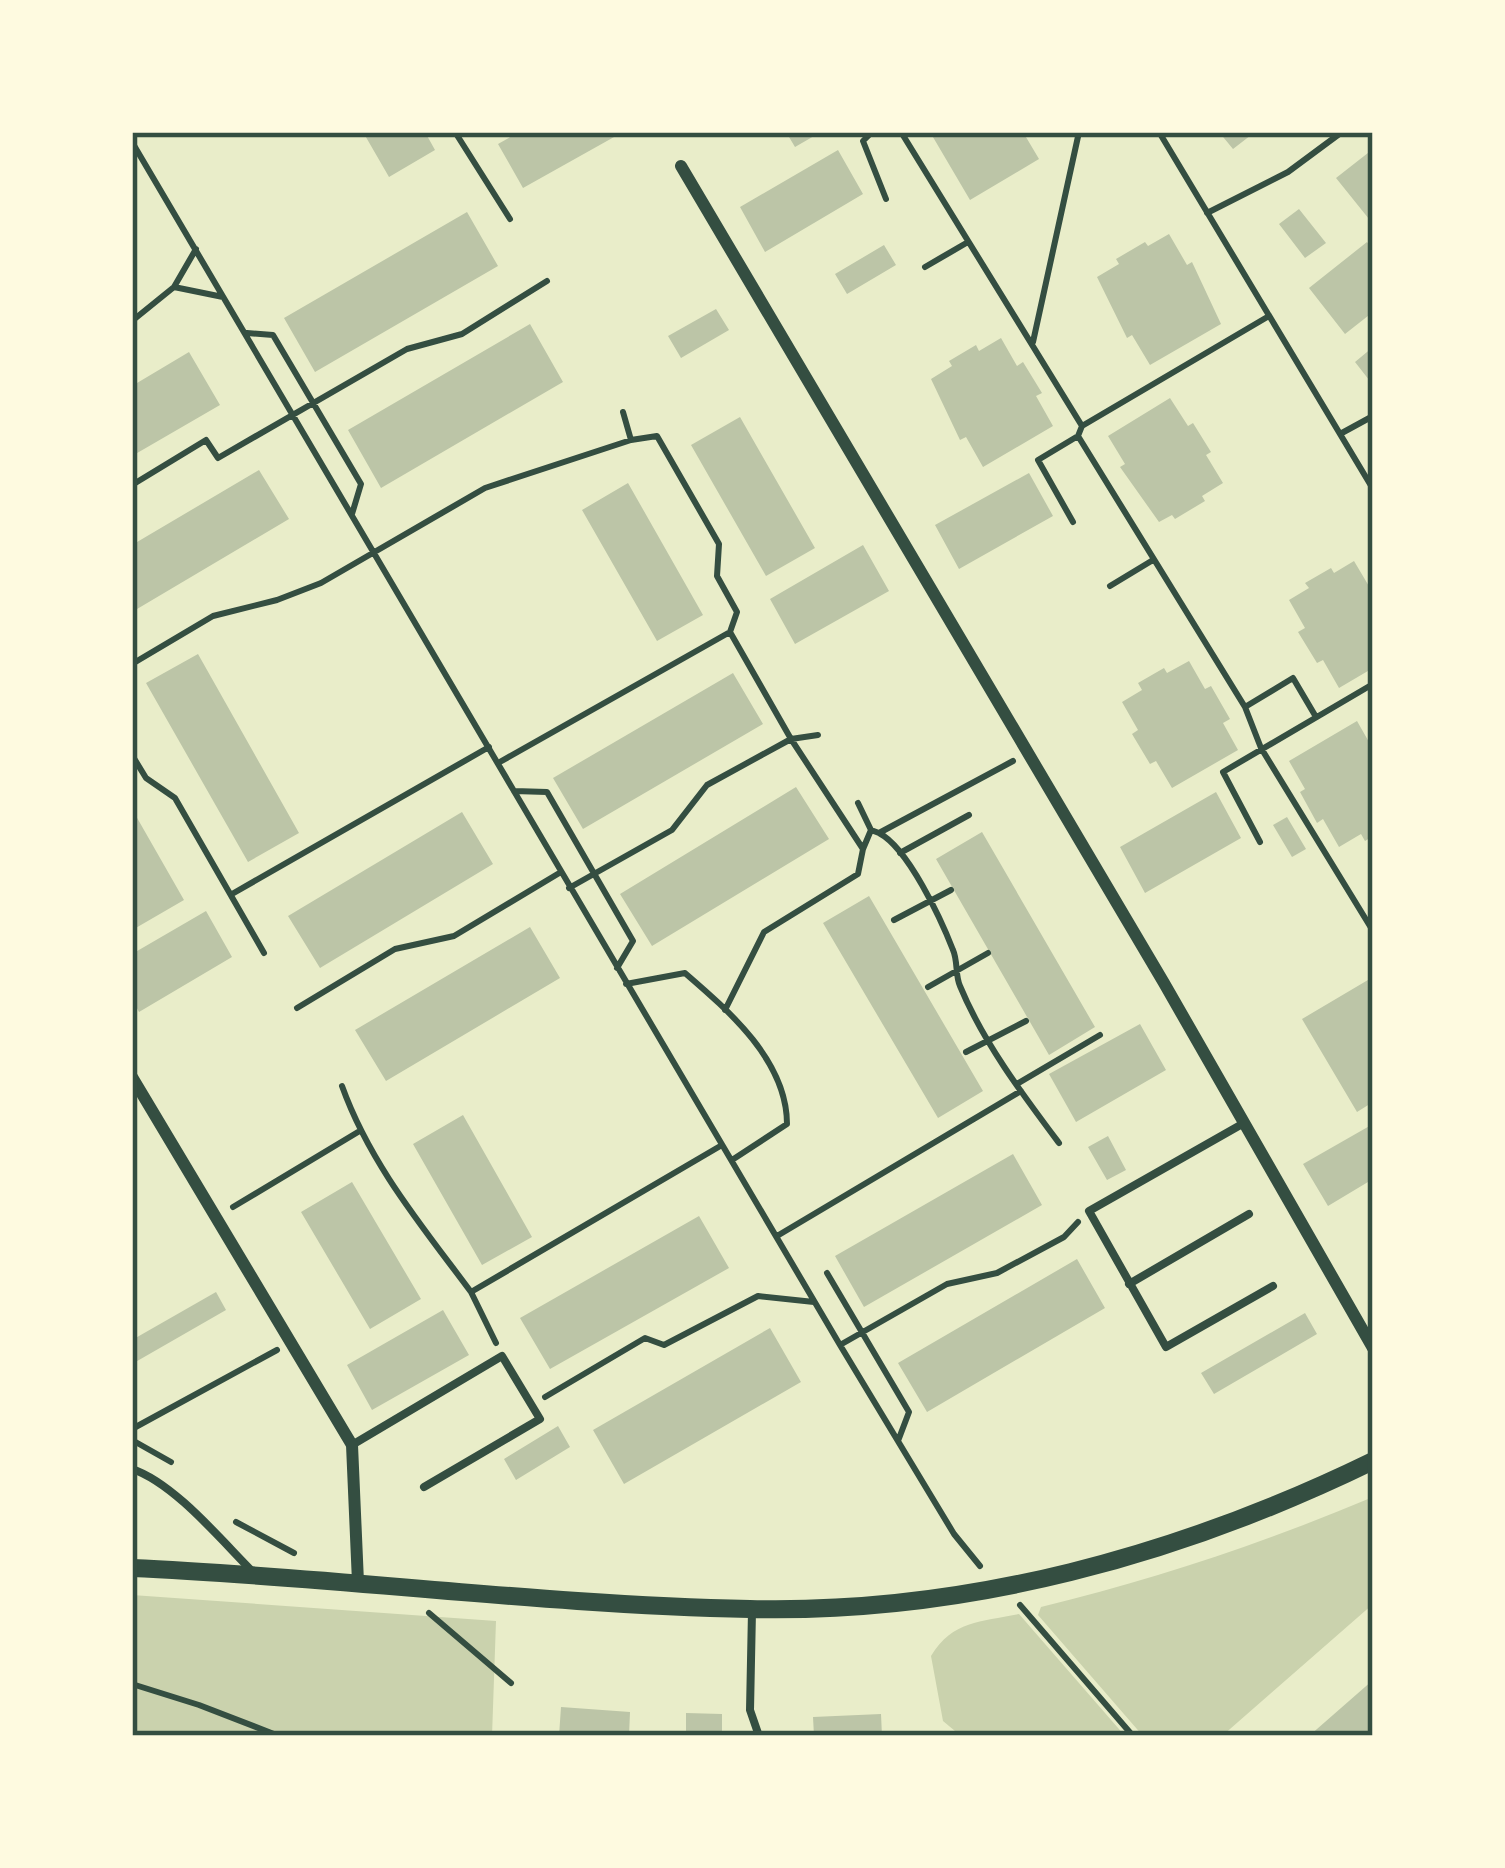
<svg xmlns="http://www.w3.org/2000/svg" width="1505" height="1868" viewBox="0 0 1505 1868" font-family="'Golos Text',sans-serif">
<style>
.green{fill:#cad2ad}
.building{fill:#bcc5a7}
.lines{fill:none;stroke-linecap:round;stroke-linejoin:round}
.path{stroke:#344e41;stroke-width:6}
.service{stroke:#344e41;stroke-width:8}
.minor{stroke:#344e41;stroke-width:12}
.tertiary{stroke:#344e41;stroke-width:18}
.neatline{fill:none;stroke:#344e41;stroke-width:4.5}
</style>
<rect width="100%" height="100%" fill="#e9edc9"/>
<!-- green -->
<path class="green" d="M1373 1497V1604L1222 1736H1143L1038 1615 1041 1607C1156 1579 1264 1543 1373 1497Z
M132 1595 496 1621 492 1736H132Z
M1019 1614 1125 1736H961L943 1721 931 1656C953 1620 981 1622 1019 1614Z"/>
<!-- building -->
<path class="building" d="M363 132H425L435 150 389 177Z
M519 132H623L523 188 498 144Z
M786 132H821L795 147Z
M930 132H1023L1039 159 970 200Z
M1219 132H1255L1233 149Z
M1373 149V224L1336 178Z
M838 150 863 194 765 252 740 207Z
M1299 209 1326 243 1305 258 1279 224Z
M467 212 498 266 315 372 284 318Z
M1169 234 1187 265 1192 262 1221 324 1150 365 1132 335 1127 338 1097 277 1119 264 1116 259 1145 242 1148 246Z
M1367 242 1373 250V312L1345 334 1309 288Z
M884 245 896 265 847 294 835 274Z
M716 309 729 330 681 358 668 336Z
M530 324 563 382 381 488 348 430Z
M1001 338 1017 366 1023 362 1042 393 1036 396 1053 426 983 467 966 437 960 440 931 379 952 366 949 361 976 345 979 351Z
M1373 347V385L1355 362Z
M189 352 220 405 132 456V386Z
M1170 398 1188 426 1193 423 1211 452 1206 455 1223 483 1202 496 1205 501 1175 519 1172 515 1159 522 1120 467 1125 464 1108 436Z
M740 417 815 548 766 576 691 445Z
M259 470 289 519 132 612V545Z
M1029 473 1053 516 959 569 935 525Z
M628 483 703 615 657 641 582 510Z
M863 545 889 591 795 644 770 599Z
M1354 561 1373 593V668L1339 688 1323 660 1317 663 1298 632 1305 628 1289 600 1309 588 1305 583 1331 568 1334 573Z
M198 654 299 833 248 862 146 683Z
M1189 661 1205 689 1211 686 1230 719 1223 723 1238 750 1172 788 1156 761 1150 764 1132 734 1138 730 1122 702 1142 690 1138 683 1164 668 1167 673Z
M733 673 763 724 583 829 553 778Z
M1357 721 1373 749V836L1365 841 1361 834 1339 847 1323 819 1317 823 1300 792 1305 789 1289 761Z
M796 787 829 839 652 946 620 894Z
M1216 792 1241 838 1145 893 1120 847Z
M132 809 184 900 134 929 132 926Z
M462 812 493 864 320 968 288 916Z
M1287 817 1306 849 1292 857 1273 825Z
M982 832 1095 1027 1049 1055 936 859Z
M869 896 983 1091 938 1118 823 923Z
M206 911 232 957 139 1012 132 999V954Z
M530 927 560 978 386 1081 355 1030Z
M1373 977V1102L1357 1112 1302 1019Z
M1140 1024 1166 1070 1076 1122 1049 1074Z
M463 1115 532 1237 482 1265 413 1144Z
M1373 1124V1179L1328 1206 1303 1164Z
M1108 1136 1126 1170 1107 1180 1088 1147Z
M1013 1154 1042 1205 864 1307 835 1256Z
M352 1182 421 1299 370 1329 301 1212Z
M699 1216 729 1268 550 1369 520 1318Z
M1077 1259 1105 1308 927 1412 898 1363Z
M216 1292 226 1310 132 1364V1340Z
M443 1310 469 1355 372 1410 347 1365Z
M1305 1313 1317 1334 1214 1394 1201 1373Z
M770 1328 801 1382 624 1484 593 1430Z
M558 1426 570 1447 516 1480 504 1459Z
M1373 1680V1736H1309Z
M561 1707 630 1712 629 1736H559Z
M686 1713 722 1714V1736H686Z
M881 1714 882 1736H814L813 1717Z"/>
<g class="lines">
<!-- path -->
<path class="path" d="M455 132 510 219
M872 132 863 141 886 199
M901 132 1082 426 1078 436 1245 707 1261 748 1373 931
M1159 132 1373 489
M132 142 840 1345 954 1534 980 1566
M1207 213 1288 172 1342 132
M925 267 968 242
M174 287 223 297
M132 321 174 287 196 249
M247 333 273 335 361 484 352 514
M1033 342 1079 132
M1082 426 1269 316
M1340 434 1373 416
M631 440 657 436 719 544 717 576 737 612 730 632 791 739 863 849 871 830 879 833 1013 761
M132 485 206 440 218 458 407 349 462 334 547 281
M1073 522 1038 460 1078 436
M1110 586 1153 560
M132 664 213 616 277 600 321 583 485 488 631 440 623 412
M1245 707 1293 678 1316 717
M132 755 146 778 175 798 264 953
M498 763 730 632
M514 791 547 792 633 941 617 968
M858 803 871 830
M879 833C908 848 941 919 953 950 958 961 955 975 960 986 983 1042 1023 1095 1059 1143
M1260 842 1223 772 1373 684
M900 853 969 815
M569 888 672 830 707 785 791 739 818 735
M232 894 489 747
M894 920 951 890
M626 984 685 973C729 1011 787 1061 787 1124L732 1160
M928 987 988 953
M297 1008 395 949 454 936 561 872
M725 1010 764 932 858 874 863 849
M966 1052 1026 1021
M1017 1084 1100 1035
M342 1086C370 1164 422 1226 471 1292L722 1145
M233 1207 358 1132
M777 1236 1021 1091
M827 1273 909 1412 898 1441
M471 1292 496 1343
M840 1345 947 1284 997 1273 1064 1237 1078 1222
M545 1397 645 1338 664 1345 758 1296 814 1302
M132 1429 277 1350
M132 1440 171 1462
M236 1522 294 1553
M1020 1605 1133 1736
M429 1613 511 1683
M132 1684 199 1705 279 1736"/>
<!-- service -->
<path class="service" d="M1244 1123 1089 1211 1166 1347 1273 1286
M1129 1284 1249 1214
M352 1445 502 1356 540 1419 424 1487
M132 1469C174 1483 221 1540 253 1572
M752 1611 750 1710 759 1736"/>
<!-- minor -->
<path class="minor" d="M681 166 1164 983 1373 1348
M132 1077 352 1445 358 1582"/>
<!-- tertiary -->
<path class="tertiary" d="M132 1568C338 1577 544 1605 750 1609 967 1614 1180 1555 1373 1461"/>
</g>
<!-- border -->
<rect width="1505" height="1868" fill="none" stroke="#fefae0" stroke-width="270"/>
<rect x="135" y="135" width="1235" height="1598" class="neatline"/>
</svg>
